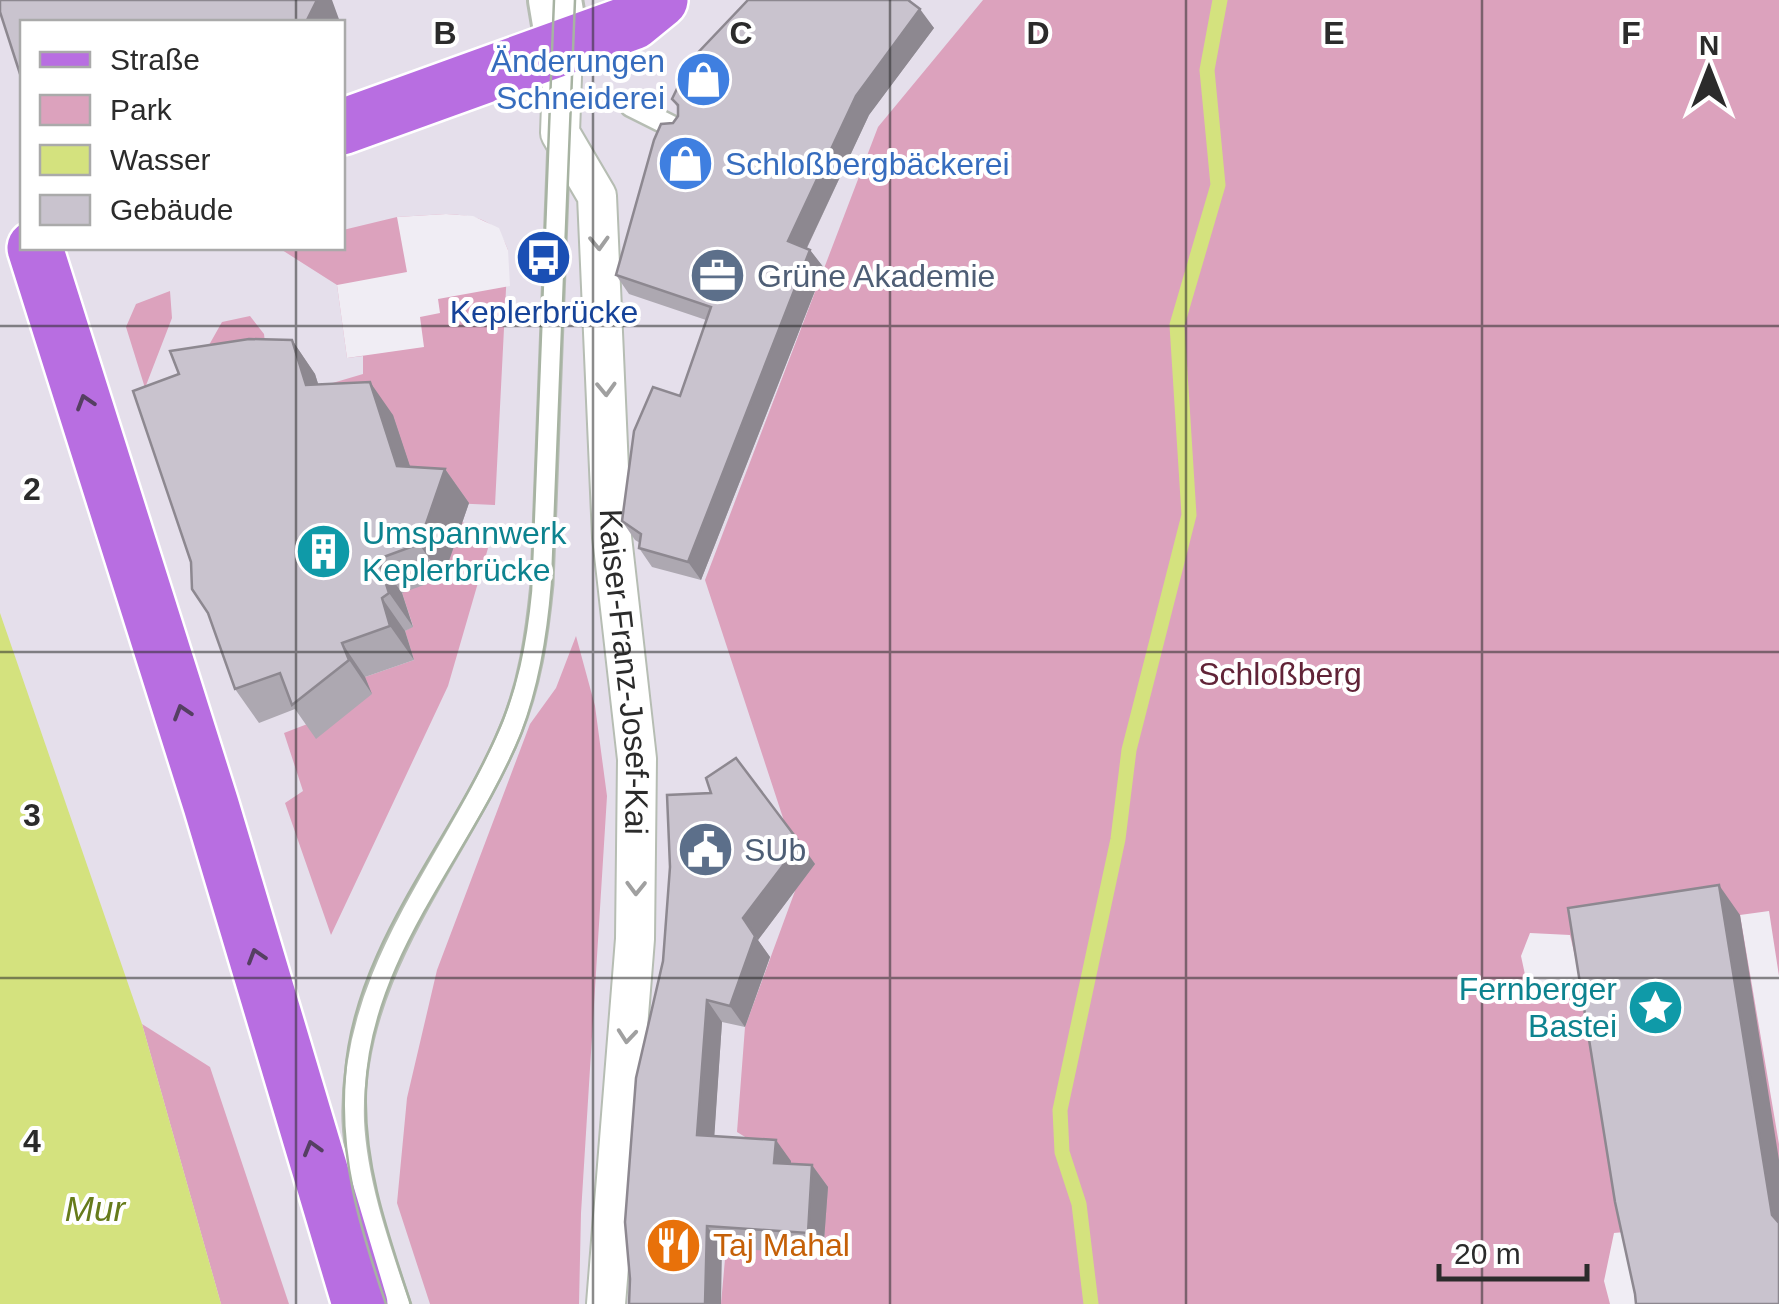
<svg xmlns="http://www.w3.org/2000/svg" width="1779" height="1304" viewBox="0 0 1779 1304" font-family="Helvetica,sans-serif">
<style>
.green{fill:#dca2bd}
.plaza{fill:#f0edf4}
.water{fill:#d4e27e}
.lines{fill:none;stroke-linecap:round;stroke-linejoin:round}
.stream{stroke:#d4e27e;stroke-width:15}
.service-casing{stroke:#b6bdb3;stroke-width:25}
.minor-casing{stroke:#b6bdb3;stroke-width:42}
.secondary-casing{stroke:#b6bdb3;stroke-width:58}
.primary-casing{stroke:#fff;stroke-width:60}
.service{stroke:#fff;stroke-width:20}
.minor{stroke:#fff;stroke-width:38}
.secondary{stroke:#fff;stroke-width:52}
.primary{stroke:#b86ee1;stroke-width:55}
.tram{stroke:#a7b3a2;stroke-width:2.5}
.wall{fill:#ada8b1}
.shaded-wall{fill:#8d8890}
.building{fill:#c9c3ce;stroke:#8d8890;stroke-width:2.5}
.oneway{stroke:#a0a0a0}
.oneway2{stroke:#553f62}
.grid{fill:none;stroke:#2b2b2b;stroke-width:2.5;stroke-opacity:0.55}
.labels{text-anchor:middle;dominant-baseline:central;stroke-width:8;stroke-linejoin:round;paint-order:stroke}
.shop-label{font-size:32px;fill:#366cbe;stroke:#fff;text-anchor:end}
.service-label{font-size:32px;fill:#4e5e75;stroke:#fff;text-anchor:start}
.transit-label{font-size:32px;fill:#164399;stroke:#fff}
.culture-label{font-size:32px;fill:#0d838f;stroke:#fff;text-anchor:start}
.street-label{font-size:32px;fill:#2b2b2b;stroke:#fff}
.park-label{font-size:32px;fill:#612337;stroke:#fff}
.food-label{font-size:32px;fill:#c56008;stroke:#fff;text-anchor:start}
.water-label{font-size:35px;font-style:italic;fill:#667b1b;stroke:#fff}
.grid-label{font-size:32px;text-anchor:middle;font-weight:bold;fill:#2b2b2b;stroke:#fff;stroke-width:8;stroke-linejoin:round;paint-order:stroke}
</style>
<rect width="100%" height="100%" fill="#e5dfeb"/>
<!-- green -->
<path class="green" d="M983 0H1779V1304H721L726 1248 823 1254 827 1187 737 1132 745 1027 795 891 785 824 705 580 878 127Z
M446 214C478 216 497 219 508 250L495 505 428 502 319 387 363 374V356L347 358 337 285 282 250 342 248 343 230 397 217Z
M170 291 172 318 145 388 126 327 136 304Z
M250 316 264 334 266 352 200 361 222 322Z
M433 514 493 531 448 686 331 935 285 803 303 791 284 733 310 723 365 677 414 660 405 631 413 626 402 593Z
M576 636 595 706 607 796 581 1213 579 1304H430L397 1203 407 1098 437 970 530 724 556 688Z
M142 1024 210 1067 289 1304H221Z"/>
<!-- plaza -->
<path class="plaza" d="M446 214 473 216 499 228 508 250 510 286 438 299 440 313 420 317 424 347 347 358 337 285 407 272 397 217Z
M1769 911 1779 976V1144L1740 915Z
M1530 933 1570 935 1581 982 1572 991 1530 998 1521 956Z
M1635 1231 1651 1304H1610L1604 1281 1614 1233Z"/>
<!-- water -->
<path class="water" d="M0 613 142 1024 221 1304H0Z"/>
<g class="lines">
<!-- stream -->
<path class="stream" d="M1091 1304 1079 1204 1062 1152 1060 1110 1118 839 1129 750 1189 515 1177 325 1218 185 1207 70 1220 0"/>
<defs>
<path id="service" d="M631 106 679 130
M399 1304C379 1245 357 1183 354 1121 349 971 455 861 510 732 530 684 537 635 542 584L559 140"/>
<g id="minor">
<path id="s1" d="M563 48 560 133 597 196 612 537 637 759 635 939 606 1304"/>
</g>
<path id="secondary" d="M555 0 563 48"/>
<path id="primary" d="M342 127 633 22 660 0
M35 248 211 805 360 1304"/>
</defs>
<!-- service casing -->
<use href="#service" class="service-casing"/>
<!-- minor casing -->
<use href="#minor" class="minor-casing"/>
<!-- secondary casing -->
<use href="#secondary" class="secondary-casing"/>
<!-- primary casing -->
<use href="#primary" class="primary-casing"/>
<!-- service -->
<use href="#service" class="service"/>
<!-- minor -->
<use href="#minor" class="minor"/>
<!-- secondary -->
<use href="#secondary" class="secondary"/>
<!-- primary -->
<use href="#primary" class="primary"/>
<!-- tram -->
<path class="tram" d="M386 1304C360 1228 338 1156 345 1075 354 948 445 849 495 738 517 691 526 642 531 591L554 0
M411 1304C388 1234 363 1165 366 1090 372 953 474 853 522 732 540 684 548 635 552 584L575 0"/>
</g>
<!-- wall -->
<path class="wall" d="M910 0 934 28 869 115 807 248 810 250 824 268 701 580 652 567 639 548 640 543 635 540 622 521 680 396 706 320 629 294 616 275 673 123 678 116V108L672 99Z
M292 340 315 374 318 384 393 415 410 467 445 469 469 503 443 578 402 593 413 627 405 631 414 660 365 677 372 694 316 739 295 709 259 723 235 689 179 374Z
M711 793 800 843 815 864 758 940 770 957 745 1027 722 1022 714 1136 791 1161V1164L812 1165 828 1187 823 1254 722 1248 629 1304Z"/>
<!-- shaded-wall -->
<path class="shaded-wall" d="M317 0H332L340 22H309L307 20Z
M920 9 934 28 869 115 801 260 788 241 856 96Z
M810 250 824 268 701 580 688 562Z
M292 340 315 374 329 418 306 385Z
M370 382 393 415 421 499 397 466Z
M445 469 469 503 443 578 419 544Z
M378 559 402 593 413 627 389 593Z
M382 598 405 631 414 660 390 626Z
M342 643 365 677 372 694 349 660Z
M800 843 815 864 758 940 743 918Z
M1719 885 1740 915 1779 1160V1224L1772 1215Z
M755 936 770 957 745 1027 730 1006Z
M707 1000 722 1022 713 1156 697 1135Z
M776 1140 791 1161 790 1184 774 1163Z
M812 1165 828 1187 823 1254 808 1233Z
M707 1226 722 1248 721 1304H705Z"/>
<!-- building -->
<path class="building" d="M0 0H317L307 20 300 22H22V80L0 12Z
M748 0H908L920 9 856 96 788 241 810 250 688 562 639 548 641 534 622 521 634 431 653 387 680 396 711 307 616 275 654 140 661 124 673 123 678 116V105L672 99 691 60Z
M249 339 292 340 306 385 370 382 397 466 445 469 419 544 378 559 389 593 382 598 390 626 342 643 349 660 292 705 280 673 235 689 208 613 192 589 191 562 133 391 179 374 170 351Z
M736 758 800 843 743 918 755 936 730 1006 707 1000 697 1135 776 1140 774 1163 812 1165 808 1233 707 1226 705 1304H629L630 1279 625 1222 636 1078 663 961 670 867 667 795 711 793 706 778Z
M1719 885 1772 1215 1779 1223V1304H1636L1635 1294 1615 1202 1568 908Z"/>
<!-- one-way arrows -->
<defs><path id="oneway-chevron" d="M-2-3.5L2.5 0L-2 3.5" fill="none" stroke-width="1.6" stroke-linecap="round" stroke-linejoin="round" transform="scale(2.5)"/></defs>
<g class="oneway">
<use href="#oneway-chevron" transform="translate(599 243) rotate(88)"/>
<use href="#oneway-chevron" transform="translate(606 389) rotate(88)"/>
<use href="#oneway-chevron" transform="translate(636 888) rotate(91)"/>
<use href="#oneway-chevron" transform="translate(627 1036) rotate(95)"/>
</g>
<g class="oneway2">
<use href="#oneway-chevron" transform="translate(85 402) rotate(-107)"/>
<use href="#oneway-chevron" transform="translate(182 712) rotate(-107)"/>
<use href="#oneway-chevron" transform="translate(256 956) rotate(-107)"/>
<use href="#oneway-chevron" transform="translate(312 1148) rotate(-106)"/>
</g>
<!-- grid -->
<path class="grid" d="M296 0V22M593 0V1304M890 0V1304M1186 0V1304M1482 0V1304M296 248V1304M0 326H1779M0 652H1779M0 978H1779"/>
<!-- icons -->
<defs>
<symbol id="shop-disc" viewBox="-11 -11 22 22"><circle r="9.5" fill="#3f7fe0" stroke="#fff"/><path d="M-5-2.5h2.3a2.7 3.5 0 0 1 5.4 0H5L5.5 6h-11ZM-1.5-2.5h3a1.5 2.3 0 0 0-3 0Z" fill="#fff"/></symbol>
<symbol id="bus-disc" viewBox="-11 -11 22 22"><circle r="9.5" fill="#1a4fb4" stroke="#fff"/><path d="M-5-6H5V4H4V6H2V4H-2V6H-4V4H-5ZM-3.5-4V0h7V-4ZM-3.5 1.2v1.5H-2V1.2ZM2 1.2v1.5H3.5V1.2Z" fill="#fff"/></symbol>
<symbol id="office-disc" viewBox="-11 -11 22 22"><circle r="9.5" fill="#5c6f8a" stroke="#fff"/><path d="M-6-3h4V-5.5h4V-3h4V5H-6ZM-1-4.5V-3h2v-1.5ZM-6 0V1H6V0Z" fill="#fff"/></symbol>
<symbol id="building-disc" viewBox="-11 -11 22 22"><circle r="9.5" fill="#0f9aa8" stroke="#fff"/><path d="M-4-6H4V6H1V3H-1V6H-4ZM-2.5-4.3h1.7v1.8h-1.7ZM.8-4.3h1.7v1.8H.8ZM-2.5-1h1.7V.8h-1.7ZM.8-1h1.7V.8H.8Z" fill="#fff"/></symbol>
<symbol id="civic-disc" viewBox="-11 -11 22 22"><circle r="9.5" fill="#5c6f8a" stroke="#fff"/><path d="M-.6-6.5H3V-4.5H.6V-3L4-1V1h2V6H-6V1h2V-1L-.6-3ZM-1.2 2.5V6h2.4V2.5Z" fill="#fff"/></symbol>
<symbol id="sight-disc" viewBox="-11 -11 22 22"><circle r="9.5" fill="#0f9aa8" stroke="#fff"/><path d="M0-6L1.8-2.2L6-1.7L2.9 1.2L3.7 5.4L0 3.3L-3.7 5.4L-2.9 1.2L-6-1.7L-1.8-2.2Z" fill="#fff"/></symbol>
<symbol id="restaurant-disc" viewBox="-11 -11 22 22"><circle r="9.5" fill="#e8710a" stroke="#fff"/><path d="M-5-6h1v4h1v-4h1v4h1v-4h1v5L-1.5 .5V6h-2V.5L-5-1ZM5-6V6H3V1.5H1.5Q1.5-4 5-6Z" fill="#fff"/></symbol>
</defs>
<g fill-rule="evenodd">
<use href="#shop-disc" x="672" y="48" width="63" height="63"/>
<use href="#shop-disc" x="654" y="132" width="63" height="63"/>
<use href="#bus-disc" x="512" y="226" width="63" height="63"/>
<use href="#office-disc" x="686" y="244" width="63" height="63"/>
<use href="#building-disc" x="292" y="520" width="63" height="63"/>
<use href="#civic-disc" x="674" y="818" width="63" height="63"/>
<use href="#sight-disc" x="1624" y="976" width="63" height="63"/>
<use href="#restaurant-disc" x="642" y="1214" width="63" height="63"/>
</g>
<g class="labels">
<!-- shop labels -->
<g class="shop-label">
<text x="665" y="61">Änderungen<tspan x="665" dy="37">Schneiderei</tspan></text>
<text x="725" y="164" text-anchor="start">Schloßbergbäckerei</text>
</g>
<!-- service labels -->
<g class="service-label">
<text x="757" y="276">Grüne Akademie</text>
<text x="744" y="850">SUb</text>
</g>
<!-- transit labels -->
<g class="transit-label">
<text x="544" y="312">Keplerbrücke</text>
</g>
<!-- culture labels -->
<g class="culture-label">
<text x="362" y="533">Umspannwerk<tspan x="362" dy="37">Keplerbrücke</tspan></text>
<text x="1617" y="989" text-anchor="end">Fernberger<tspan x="1617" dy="37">Bastei</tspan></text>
</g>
<!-- street labels -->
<g class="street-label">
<text stroke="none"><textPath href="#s1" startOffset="635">Kaiser-Franz-Josef-Kai</textPath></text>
</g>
<!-- park labels -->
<g class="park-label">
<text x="1280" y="674">Schloßberg</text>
</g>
<!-- food labels -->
<g class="food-label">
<text x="713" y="1245">Taj Mahal</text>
</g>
<!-- water labels -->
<g class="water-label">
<text x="95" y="1208">Mur</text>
</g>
</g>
<g class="grid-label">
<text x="445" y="44">B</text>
<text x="741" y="44">C</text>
<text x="1038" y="44">D</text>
<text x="1334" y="44">E</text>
<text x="1631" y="44">F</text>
<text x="32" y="500">2</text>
<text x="32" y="826">3</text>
<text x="32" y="1152">4</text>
</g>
<!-- legend -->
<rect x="20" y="20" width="325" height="230" fill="#ffffff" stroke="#aaaaaa" stroke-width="2.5"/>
<rect x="40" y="52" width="50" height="15" fill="#b86ee1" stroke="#aaaaaa" stroke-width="2.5"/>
<text x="110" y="70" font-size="30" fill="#2b2b2b">Straße</text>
<rect x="40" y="95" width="50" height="30" fill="#dca2bd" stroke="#aaaaaa" stroke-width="2.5"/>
<text x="110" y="120" font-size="30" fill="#2b2b2b">Park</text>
<rect x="40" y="145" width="50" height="30" fill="#d4e27e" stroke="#aaaaaa" stroke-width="2.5"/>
<text x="110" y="170" font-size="30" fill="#2b2b2b">Wasser</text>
<rect x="40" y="195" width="50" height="30" fill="#c9c3ce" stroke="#aaaaaa" stroke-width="2.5"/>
<text x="110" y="220" font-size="30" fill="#2b2b2b">Gebäude</text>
<!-- north arrow -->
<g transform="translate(1709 70)" stroke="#ffffff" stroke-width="8" paint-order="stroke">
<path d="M0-8L18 38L0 25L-18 38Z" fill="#2b2b2b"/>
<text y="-15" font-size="28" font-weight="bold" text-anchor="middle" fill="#2b2b2b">N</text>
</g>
<!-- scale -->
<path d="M1439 1264v15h148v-15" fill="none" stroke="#2b2b2b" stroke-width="5"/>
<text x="1454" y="1264" font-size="30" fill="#2b2b2b" stroke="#ffffff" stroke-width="8" paint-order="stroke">20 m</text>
</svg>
